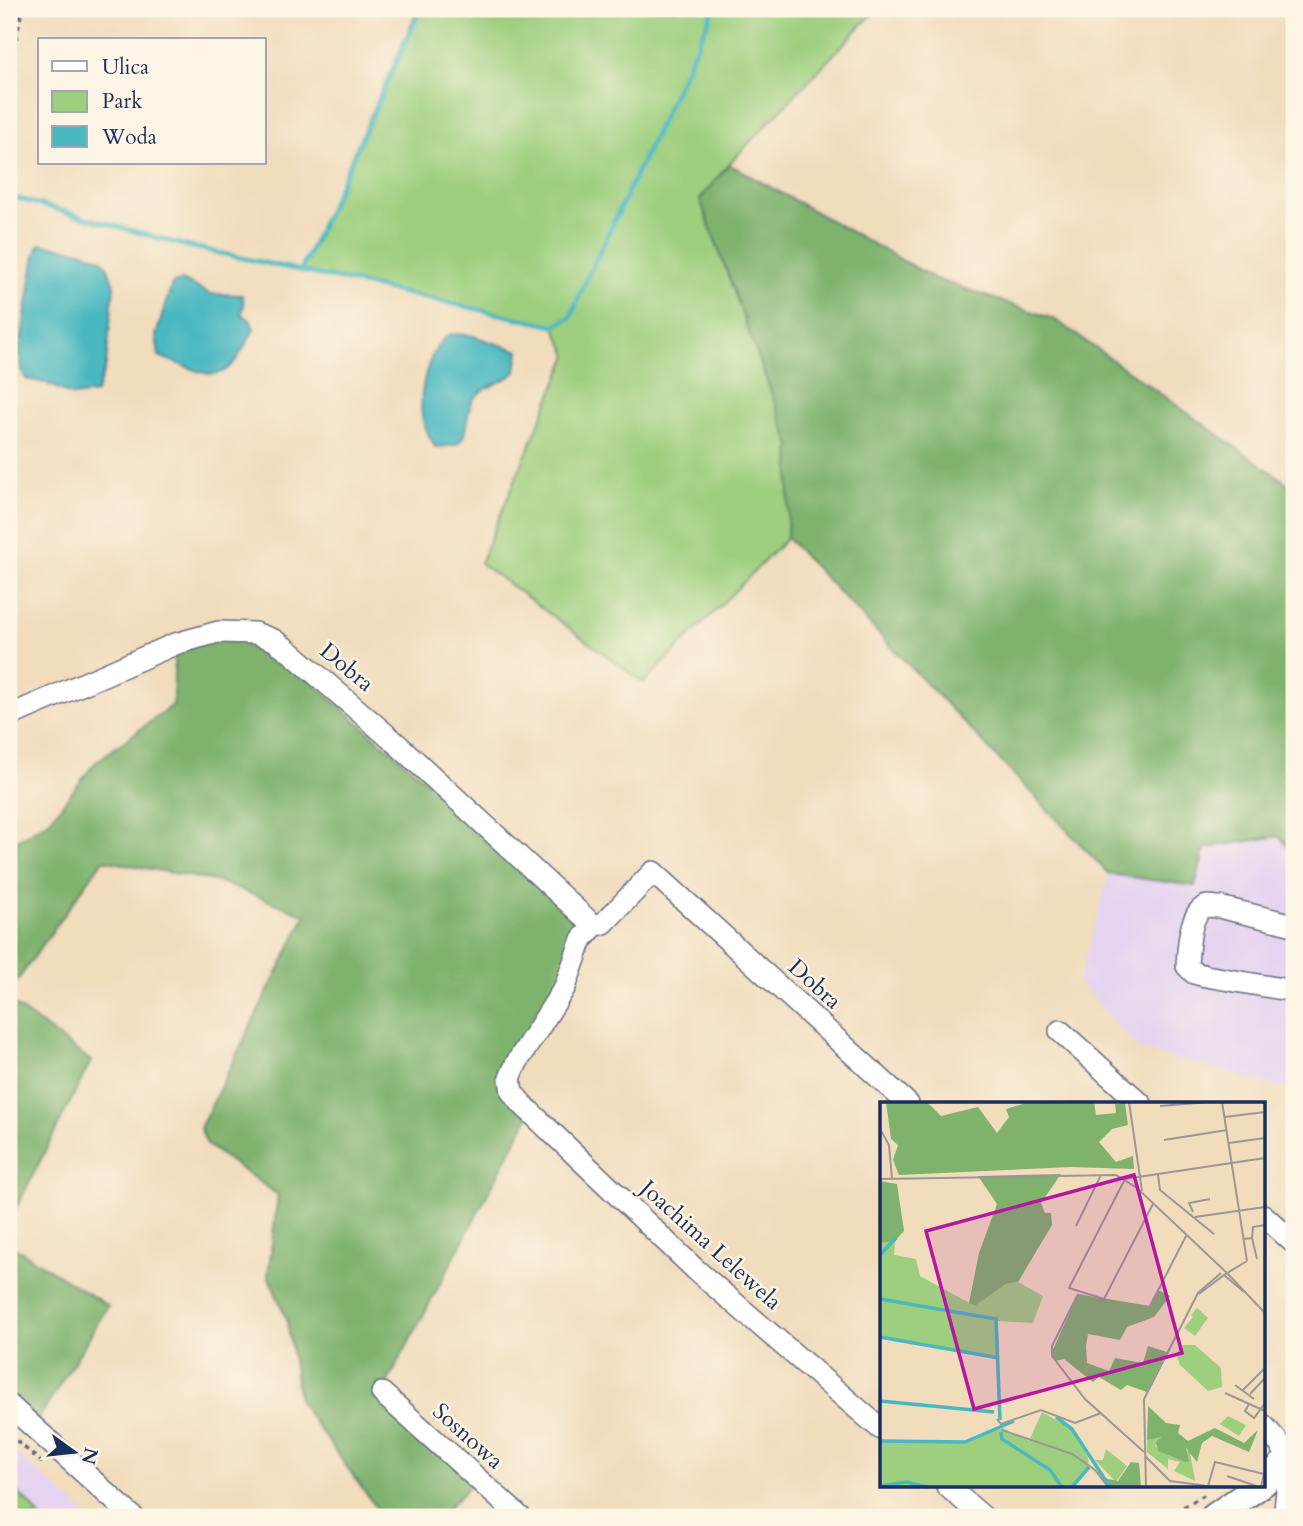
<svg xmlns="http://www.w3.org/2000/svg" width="1303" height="1526" viewBox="0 0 1303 1526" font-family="Cardo,serif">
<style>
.built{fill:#e5d3f1}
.green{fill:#9ecf7e;stroke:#5c7f6e;stroke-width:2}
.forest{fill:#7eb26d;stroke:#4c7066;stroke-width:2}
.water{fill:#49b8c0;stroke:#32748f;stroke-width:2}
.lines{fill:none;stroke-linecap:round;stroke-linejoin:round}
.stream{stroke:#49b8c0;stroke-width:5}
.minor-casing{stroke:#666c7f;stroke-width:24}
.major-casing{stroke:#666c7f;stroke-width:30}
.path{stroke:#666c7f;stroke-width:3.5;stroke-dasharray:5 5;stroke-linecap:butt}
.minor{stroke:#fff;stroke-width:21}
.major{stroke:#fff;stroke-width:26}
.labels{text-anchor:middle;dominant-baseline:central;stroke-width:5;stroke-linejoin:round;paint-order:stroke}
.street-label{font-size:23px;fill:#1b2f5e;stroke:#fcf5e5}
.inset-river{fill:none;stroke:#49b8c0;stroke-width:3.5}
.inset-road{fill:none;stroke:#9b9796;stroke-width:2}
.view{fill:#b5179e;fill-opacity:0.15;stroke:#b5179e;stroke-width:3.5}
.inset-edge{fill:none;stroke:#1b2f5e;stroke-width:3.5}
</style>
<rect width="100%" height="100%" fill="#fcf5e5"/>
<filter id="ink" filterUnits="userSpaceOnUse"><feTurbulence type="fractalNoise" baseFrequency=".0143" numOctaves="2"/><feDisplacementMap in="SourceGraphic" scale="14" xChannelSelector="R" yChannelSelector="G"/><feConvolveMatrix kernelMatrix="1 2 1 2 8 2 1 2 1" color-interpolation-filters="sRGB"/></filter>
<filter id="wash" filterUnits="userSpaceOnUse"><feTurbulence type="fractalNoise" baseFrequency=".00686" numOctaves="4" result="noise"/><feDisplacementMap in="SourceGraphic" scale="28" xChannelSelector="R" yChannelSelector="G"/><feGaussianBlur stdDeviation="1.57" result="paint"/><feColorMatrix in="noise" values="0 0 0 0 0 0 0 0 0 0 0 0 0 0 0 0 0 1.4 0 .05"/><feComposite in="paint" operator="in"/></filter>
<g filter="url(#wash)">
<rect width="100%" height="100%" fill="#f1dcbc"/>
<!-- built -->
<path class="built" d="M1279 836 1294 853V1091L1138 1049 1079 982 1109 874 1195 885 1204 848Z
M9 1447 89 1517H9Z"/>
<!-- green -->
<path class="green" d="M418 9H877L729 164 700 199 791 446 787 538 644 683 480 563 568 355 554 326 301 270Z
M9 1485 30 1504 40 1517H9Z"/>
<!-- forest -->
<path class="forest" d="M729 164 936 279 1054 319 1294 488V853L1279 836 1205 848 1195 886 1109 874 787 538 791 446 700 199Z
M255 633 594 926 510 1078 531 1112 382 1393 477 1478 440 1517H383L299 1401 287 1320 268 1275 278 1195 207 1145 200 1128 306 915 220 882 103 860 9 992V845L49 821 96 762 173 705 175 644Z
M9 1001 91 1061 9 1222Z
M9 1244 108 1306 34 1427 9 1405Z"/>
<!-- water -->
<path class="water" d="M40 244 81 251 100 258 107 266 114 285 106 365 96 393 74 396 46 383 26 379 21 370 20 348 35 254Z
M182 280 210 294 242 295 244 305 241 314 250 320 254 329C223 390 216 378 159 356L156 335 172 284Z
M450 334 470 335 519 351 516 372C504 383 485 385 474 398 464 410 471 435 457 444 452 447 441 446 435 447 430 437 423 426 422 416 419 390 428 349 450 334Z"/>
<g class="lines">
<!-- stream -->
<path class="stream" d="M9 196 183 245 554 326 571 317 582 289 714 9
M301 270 421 9"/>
</g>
</g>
<g filter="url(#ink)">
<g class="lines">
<defs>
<path id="minor" d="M9 716 175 644 218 632 255 633 274 640 288 650 397 744 594 926
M1294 925 1219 907C1218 907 1208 906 1207 906 1189 911 1188 951 1187 966L1194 973 1206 976 1294 991
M1060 1031 1141 1104
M1263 1215 1294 1243
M382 1393 520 1517
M9 1405 133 1517
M1263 1425 1291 1457 1284 1517
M881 1429 696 1270 522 1104 512 1092 510 1078 517 1062 565 987 582 939 594 926 604 923 653 872 908 1104
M947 1486 983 1517"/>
<path id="major" d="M1263 1483 1294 1454
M1214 1517 1259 1486"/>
</defs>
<!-- minor casing -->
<use href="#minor" class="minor-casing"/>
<!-- major casing -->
<use href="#major" class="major-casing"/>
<!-- path -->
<path class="path" d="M9 78 22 9
M9 1434 42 1463
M1166 1517 1204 1495"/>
<!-- minor -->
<use href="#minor" class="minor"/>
<!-- major -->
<use href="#major" class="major"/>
</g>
</g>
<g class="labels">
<!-- street labels -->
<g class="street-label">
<text transform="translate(347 667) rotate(40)">Dobra</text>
<text transform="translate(815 984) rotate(42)">Dobra</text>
<text transform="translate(711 1245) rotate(42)">Joachima Lelewela</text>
<text transform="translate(468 1436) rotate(42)">Sosnowa</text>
</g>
</g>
<!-- overview -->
<g transform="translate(880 1102)">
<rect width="385" height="385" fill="#f1dcbc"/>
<path d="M15 139 14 153 36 157 40 174 95 204 126 182 138 180 163 194 153 221 118 219 119 256 0 236V141ZM317 206 328 216 315 234 304 226 313 215 318 219 311 213ZM303 243H315L341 266 342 285 328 289 300 263 296 252ZM162 310 192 327 208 356 209 365 192 385H0V339L85 340 120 325 149 339ZM348 314 366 323 359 334 340 322ZM281 334 275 344 290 354 304 359 309 345 315 379 294 369 300 360 288 357V367L267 350V338ZM226 347 247 364 236 380 215 358H223Z" fill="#9ecf7e"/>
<path d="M6 0H47L61 14 98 5 117 31 129 15 126 7 149 0H214L216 13 236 11 235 2 245 1 248 23 232 27 219 40 236 60 253 54 254 67 191 65 19 73 13 58 18 43 11 37ZM181 72 161 101 165 111H171L172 123 138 180 126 182 95 204 89 201 99 151 117 102 98 74ZM0 79 17 82 24 129 15 139 0 141ZM278 188 290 194 274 215 247 225 240 238 208 232 206 244 207 261 229 269 235 256 263 261 268 244 287 250 267 290 247 283 241 288 219 275 213 280 184 257 175 259 171 252 198 192 270 204ZM268 304 286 321 300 323 298 331 308 339 335 326 364 341 378 328 369 350 332 334 322 341 317 360 306 346 309 359 305 360 278 349 276 340 281 335 267 338ZM251 360 259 361 261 385H230L223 376 238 379Z" fill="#7eb26d"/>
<path class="inset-river" d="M0 153 16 136M0 197 116 217 120 318M0 235 119 256M0 299 114 310M176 315 192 327 230 385M121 330 122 337 170 368 182 385M0 339 85 340 134 319M0 384 26 380 48 385M192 385 209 365"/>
<path class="inset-road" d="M249 0 262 89M342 0 367 159M280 4 330 0M345 15 385 10M0 27 9 43 12 77M284 38 347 28M349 41 385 36M278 73 280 88 334 132M0 77 236 73 257 86 347 171M273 102 224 197 189 186 245 77 385 56M313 110 309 101 330 97M315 115 385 105M196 124 221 73M372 136 377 157M363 137 372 136 373 125 385 123M347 171 385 211M344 173 367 159M198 192 172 244V254L205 297 264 350M319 192 344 173 364 190M270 204 306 134M355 283 374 297M363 288 385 266M345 291 385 309M370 292 385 276M369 302 365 309 374 316 385 301M117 317 121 322 161 308 195 321 221 311M122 328 192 352 215 368 228 385M265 354 290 379 335 385M347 374 379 385M328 384 335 360 384 372 381 385M266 385 264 297 318 191 341 171"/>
<path class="view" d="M254 73 302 251 94 307 46 129Z"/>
<rect width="385" height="385" class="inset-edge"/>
</g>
<!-- margin -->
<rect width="1303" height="1526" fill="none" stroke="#fcf5e5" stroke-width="35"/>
<!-- legend -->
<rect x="38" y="38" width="228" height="126" fill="#fcf5e5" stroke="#a2a6af" stroke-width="2"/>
<rect x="52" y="61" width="35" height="10" fill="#ffffff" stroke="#a2a6af" stroke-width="2"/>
<text x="102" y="74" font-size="21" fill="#1b2f5e">Ulica</text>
<rect x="52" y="91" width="35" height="21" fill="#9ecf7e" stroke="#a2a6af" stroke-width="2"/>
<text x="102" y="108" font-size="21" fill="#1b2f5e">Park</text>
<rect x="52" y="126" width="35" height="21" fill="#49b8c0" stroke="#a2a6af" stroke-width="2"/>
<text x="102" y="144" font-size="21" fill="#1b2f5e">Woda</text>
<!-- north arrow -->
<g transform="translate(74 1452) rotate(105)" stroke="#fcf5e5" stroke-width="5" paint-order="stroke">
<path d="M0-5L12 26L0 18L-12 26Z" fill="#1b2f5e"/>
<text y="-10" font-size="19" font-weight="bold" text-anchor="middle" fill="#1b2f5e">N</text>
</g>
</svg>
